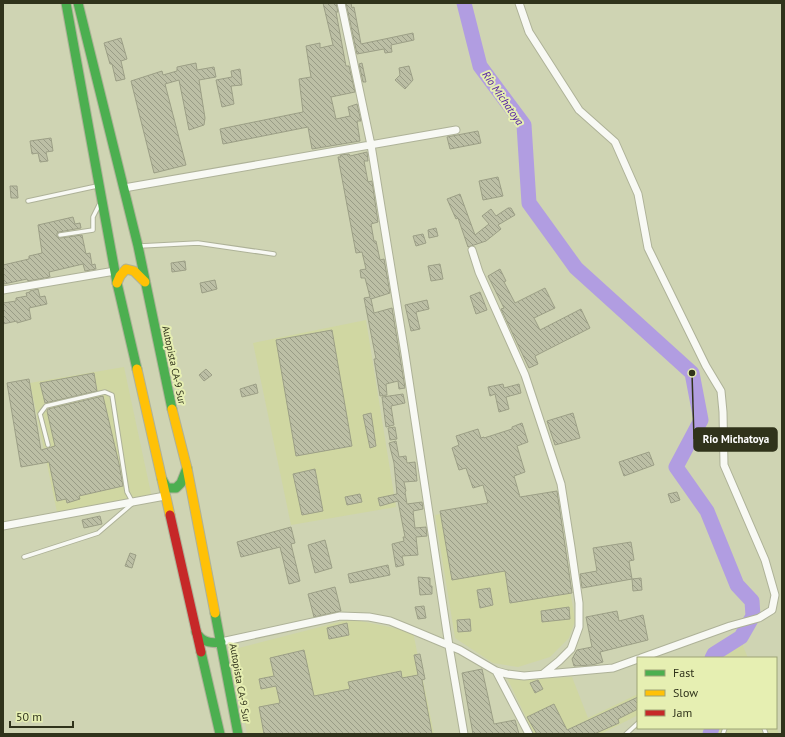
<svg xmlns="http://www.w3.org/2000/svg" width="785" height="737" viewBox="0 0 785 737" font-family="'PT Sans',sans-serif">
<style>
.built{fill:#d0d7a2}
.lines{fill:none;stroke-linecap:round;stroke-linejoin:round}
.river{stroke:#b19de1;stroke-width:15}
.building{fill:url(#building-back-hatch);stroke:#9c9f86}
.lane-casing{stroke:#aeb298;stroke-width:5.5}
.street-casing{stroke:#aeb298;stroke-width:9}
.fast-casing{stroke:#aeb298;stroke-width:11}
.slow-casing{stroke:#aeb298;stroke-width:11}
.jam-casing{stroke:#aeb298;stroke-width:11}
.lane{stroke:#f8f9f4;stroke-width:3.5}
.street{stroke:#f8f9f4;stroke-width:7}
.fast{stroke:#4caf50;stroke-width:9}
.slow{stroke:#ffc107;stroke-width:9}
.jam{stroke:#c62828;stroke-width:9}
.labels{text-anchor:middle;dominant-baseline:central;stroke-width:4;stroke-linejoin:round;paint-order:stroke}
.street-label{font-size:10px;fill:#30331b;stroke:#e6efb2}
.water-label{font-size:11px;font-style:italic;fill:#5622a5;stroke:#e6efb2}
.leader{fill:none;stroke:#30331b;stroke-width:1.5}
.callout-dot{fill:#30331b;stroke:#e6efb2;stroke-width:1.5}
.callout{fill:#30331b;stroke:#30331b;stroke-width:1.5}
.callout-label{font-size:11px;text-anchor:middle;font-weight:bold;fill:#fff}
</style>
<defs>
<pattern id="building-back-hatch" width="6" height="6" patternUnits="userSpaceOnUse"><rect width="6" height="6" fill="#bcbfa5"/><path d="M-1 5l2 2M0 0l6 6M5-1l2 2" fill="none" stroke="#999c86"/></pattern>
</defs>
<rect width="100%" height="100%" fill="#cfd4b3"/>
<!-- built -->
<path class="built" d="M366 320 396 507 291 525 253 343Z
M124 367 152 498 57 512 30 383Z
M555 493 575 621 569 638 550 657 518 667 493 663 455 638 435 515Z
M351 619 413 632 434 734H247L231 650Z
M741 641 748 658H719Z
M572 677 588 718 638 694V715L601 734H534L507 678 523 679Z
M776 726 779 734H714L718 728H776Z"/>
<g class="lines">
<!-- river -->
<path class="river" d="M464 3 480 66 524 125 529 203 576 268 692 373 701 420 676 467 707 511 737 585 752 601 753 616 741 637 714 654 712 658
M710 734 712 728"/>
</g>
<!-- building -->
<path class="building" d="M323 3H336L338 12H336L345 61 346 66H349L355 92 331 97 336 119 350 116 348 107 357 104 361 121H357L360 141 312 149 308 127 223 144 220 129 303 112 299 79 311 77 306 46 320 43V48L333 45Z
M346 3H351L352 8 354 7 361 44 413 33 414 40 391 45 392 52 385 53 384 49 357 54Z
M121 38 127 59 121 61 125 79 116 81 112 64H110L104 43Z
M196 63 197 70 214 67 216 77 199 80 205 118 204 125 189 130 179 80 165 84 186 165 154 173 131 81 162 71 163 75 177 71V67Z
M362 63 366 82H363L359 64Z
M409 66 413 80 405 89 395 80 400 75 399 68Z
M240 69 242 85 231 86 234 104 222 107 216 80 232 77 231 71Z
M478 131 481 143 450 149 447 137Z
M51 138 53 151 46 152 48 161 40 162 38 153 32 154 30 141Z
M367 152 368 161H364L368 182 372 181 378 222 371 224 374 241H376L380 260 384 259 390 293 371 299 374 313 392 308 405 388 399 389 398 381 386 384 387 395 380 396 374 359H376L364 298 370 297 365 278H361L360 270 366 269 362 252 356 253 338 157H341L340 155 349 154 350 156Z
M498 177 503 196 483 200 479 181Z
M10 186H17L18 198H11Z
M460 194 475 235 489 224 482 216 491 209 496 216 508 208H511L515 215 498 225 501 229 486 241 468 247 458 218 456 219 447 199Z
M73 217 75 224 80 223 81 228 59 232 57 233V237L60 238 82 235 86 254 90 253 92 265 95 264 96 269 85 271 83 264 49 272 50 277 28 281 27 279 4 284 3 265 29 259V256L42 253 38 225Z
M436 228 438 236 429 238 428 230Z
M423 234 426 243 416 246 413 236Z
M185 261 186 270 172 272 171 263Z
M440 264 443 279 431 281 428 266Z
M500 269 506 281 504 282 515 303 545 288 555 308 534 318 540 330 581 309 590 328 535 356 538 364 529 368 501 309 504 308 488 276Z
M215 280 217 289 202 293 200 283Z
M38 289 40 297 45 296 47 304 29 308 31 319 17 323V321L3 324V303L16 301V298L27 296 26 293 30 292V291Z
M480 292 487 310 476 314 470 296Z
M427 300 429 309 416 312 420 329 411 331 405 305Z
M332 330 352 446 296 456 276 340Z
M206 369 212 375 204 381 199 375Z
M94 373 97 391 45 403 40 383Z
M29 379 41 450 55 446 47 411 48 409 103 396 119 464 123 486 79 496 80 499 67 503 66 499 57 501 49 462 21 467 7 383Z
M256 384 258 393 242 397 240 389Z
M503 384 504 388 519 384 521 393 506 397 509 409 499 412 495 394 490 396 488 387Z
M403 394 405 403 391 406 394 425 386 427 382 397Z
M371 413 376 446 370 448 363 415Z
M573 413 580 438 555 445 547 421Z
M522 423 528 442 517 446 525 472 514 476 520 497 557 491 572 593 510 603 505 571 452 580 440 511 488 503 483 485 473 488 466 468 459 470 452 448 459 445 456 436 478 429 481 438 484 437V438L512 429V427Z
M395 427 397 439 390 440 388 428Z
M396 441 399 457 406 456 407 463 415 462 417 481 404 482 406 491 405 492 407 504 422 502 423 509 413 511 415 528 426 527 427 536 416 537 418 555 402 556 404 565 396 567 392 544 404 541 403 537H405L398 501 380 506 378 498 397 494 394 463 389 443Z
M649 452 654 465 624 476 619 462Z
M315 469 323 511 302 515 293 474Z
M677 492 680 500 671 503 668 494Z
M360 494 362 502 347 505 345 497Z
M100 516 102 524 84 528 82 520Z
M291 527 295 543 291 544 300 581 289 584 280 547 241 557 237 542Z
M325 540 332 568 315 573 308 545Z
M631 542 634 560 629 561 632 579 582 588 580 574 597 571 593 548Z
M130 553 136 555 132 568 125 566Z
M388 565 390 575 350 583 348 574Z
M418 577 430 578V586H432V594L420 595Z
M641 578 642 590 633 591 632 579Z
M335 587 341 611 314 617 308 594Z
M490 588 493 605 480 608 477 590Z
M424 606 426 618 418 619 415 607Z
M569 607 570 619 542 622 541 611Z
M617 611 619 621 643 615 648 640 600 652 603 662 592 665 574 666 572 659 577 650 592 647 586 617Z
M470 619 471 631 458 632 457 620Z
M347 623 349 635 329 639 327 628Z
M304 650 314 696 350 689 348 682 401 671 402 678 418 675 414 655 420 654 425 679 422 680 432 734H264L259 707 280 703 276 686 261 689 259 679 274 676 270 658Z
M482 669 494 724 515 720 519 734H473L462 673Z
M538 680 543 689 535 693 530 683Z
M638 697V709L618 719 619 723 594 734H537L527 717 554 704 567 730Z"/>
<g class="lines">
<defs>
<path id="lane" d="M28 201 97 186
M60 235 93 230V217L99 205
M140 246 198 243 274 254
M24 557 98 533 133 503 127 492 112 395 105 392 46 406 40 414 48 445
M764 728 766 734
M626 734 638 723
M723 734 725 728"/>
<path id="street" d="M341 3 371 145 405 354 449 646 464 734
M519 3 529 32 579 110 615 142 638 194 648 248 706 366 721 391 723 412 724 465 765 560 775 595 772 610 759 618 730 626 641 658
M124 188 456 130
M472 250 479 272 525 375 561 484 571 547 579 603V627L571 649 559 661 543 674
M3 290 115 271
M3 526 165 496
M221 642 340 616 369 617 390 621 417 632 460 650 496 671 507 674 524 676 613 668 638 659
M496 671 529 734"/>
<path id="fast" d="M66 3 117 283 137 369
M78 3 138 246 172 409
M162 479 167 488H176L181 483 187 468
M215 613 238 734
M196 632C202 642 210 644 221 642
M201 652 220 734"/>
<path id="slow" d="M117 283 120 276 126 269 134 271 145 282
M137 369 170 515
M172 409 187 468 215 613"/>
<path id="jam" d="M170 515 201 652"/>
</defs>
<!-- lane casing -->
<use href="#lane" class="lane-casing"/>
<!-- street casing -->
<use href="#street" class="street-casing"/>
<!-- fast casing -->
<use href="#fast" class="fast-casing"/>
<!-- slow casing -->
<use href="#slow" class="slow-casing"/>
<!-- jam casing -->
<use href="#jam" class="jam-casing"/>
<!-- lane -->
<use href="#lane" class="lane"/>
<!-- street -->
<use href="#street" class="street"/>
<!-- fast -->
<use href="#fast" class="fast"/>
<!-- slow -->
<use href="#slow" class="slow"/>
<!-- jam -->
<use href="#jam" class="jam"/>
</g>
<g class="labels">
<!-- street labels -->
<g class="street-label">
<text transform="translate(174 365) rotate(78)">Autopista CA-9 Sur</text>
<text transform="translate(240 683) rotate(80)">Autopista CA-9 Sur</text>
</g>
<!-- water labels -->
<g class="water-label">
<text transform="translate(503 98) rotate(55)">Río Michatoya</text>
</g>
</g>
<!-- callouts -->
<path class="leader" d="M692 373L694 439"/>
<circle class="callout-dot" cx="692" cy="373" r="4"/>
<rect class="callout" x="694" y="428" width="83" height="23" rx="4"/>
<g class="callout-label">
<text x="736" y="443">Río Michatoya</text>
</g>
<!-- border -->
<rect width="785" height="737" fill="none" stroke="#30331b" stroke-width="8"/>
<!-- legend -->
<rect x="637" y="657" width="140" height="72" fill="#e6efb2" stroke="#9da476"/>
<rect x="645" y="670" width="20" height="6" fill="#4caf50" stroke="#9da476"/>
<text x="673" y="677" font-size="12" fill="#30331b">Fast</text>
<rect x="645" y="690" width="20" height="6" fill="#ffc107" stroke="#9da476"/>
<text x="673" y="697" font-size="12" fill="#30331b">Slow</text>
<rect x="645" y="710" width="20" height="6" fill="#c62828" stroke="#9da476"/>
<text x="673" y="717" font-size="12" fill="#30331b">Jam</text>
<!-- scale -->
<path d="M10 721v6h63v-6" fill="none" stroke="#30331b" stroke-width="2"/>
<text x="16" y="721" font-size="12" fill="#30331b" stroke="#e6efb2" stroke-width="3" paint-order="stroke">50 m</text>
</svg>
